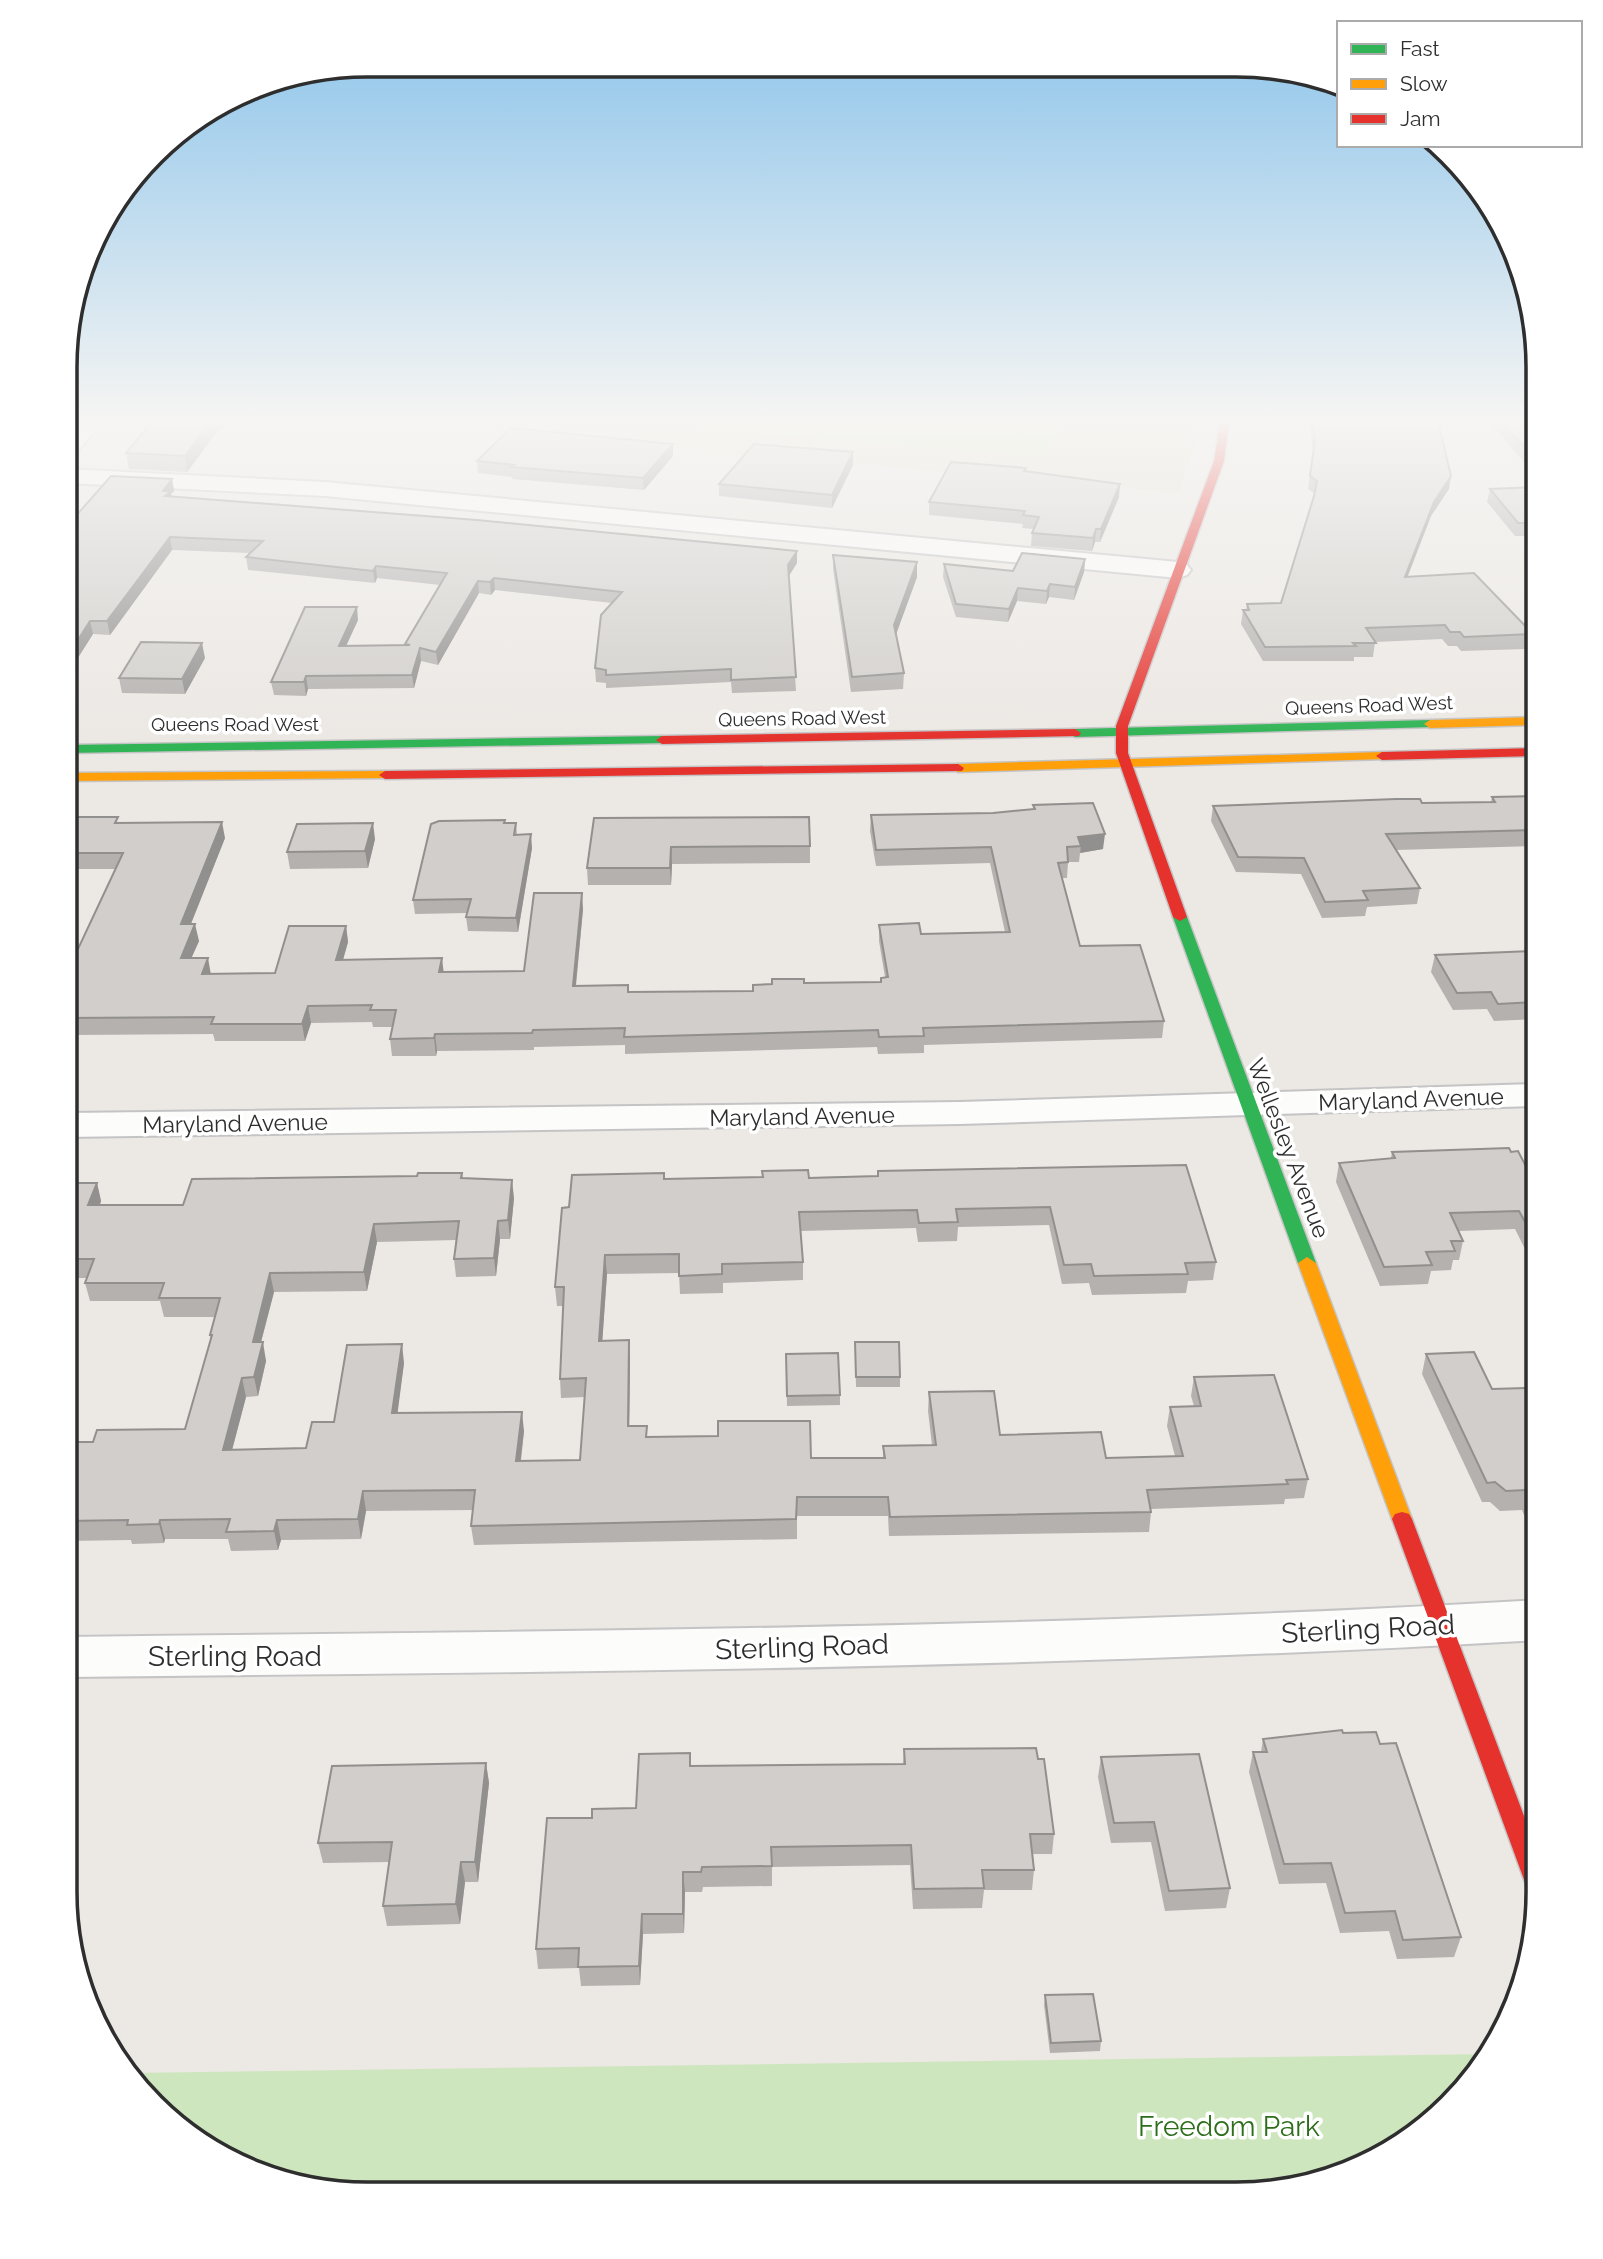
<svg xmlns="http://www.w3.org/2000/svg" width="1603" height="2259" viewBox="0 0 1603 2259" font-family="Raleway,sans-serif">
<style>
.education{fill:#e6e0d3}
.green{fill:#cee6be}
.pitch{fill:#d9eabb}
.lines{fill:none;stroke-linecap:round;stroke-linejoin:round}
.street-casing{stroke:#c5c4c5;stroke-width:4}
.fast-casing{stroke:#c5c4c5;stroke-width:3}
.slow-casing{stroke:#c5c4c5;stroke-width:3}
.jam-casing{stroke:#c5c4c5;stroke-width:3}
.street{fill:#fcfcfb;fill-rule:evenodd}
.fast{fill:#30b455;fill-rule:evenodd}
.slow{fill:#ff9f0a;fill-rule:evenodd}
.jam{fill:#e5322d;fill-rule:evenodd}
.wall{fill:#b4b1af}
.shaded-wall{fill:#92908e}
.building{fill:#d1cecb;stroke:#92908e;stroke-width:2}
.labels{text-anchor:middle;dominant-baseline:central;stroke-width:7;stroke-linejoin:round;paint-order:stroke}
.far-street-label{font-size:19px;fill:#2e2e2e;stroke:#fff}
.street-label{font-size:23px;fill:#2e2e2e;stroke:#fff}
.near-street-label{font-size:28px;fill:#2e2e2e;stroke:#fff}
.near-park-label{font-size:28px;fill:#2c6e1b;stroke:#fff}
.rim{fill:none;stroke:#2e2e2e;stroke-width:3.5}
</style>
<rect width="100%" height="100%" fill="#ece8e4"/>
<!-- education -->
<path class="education" d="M388 422H1201L1179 493Z"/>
<!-- green -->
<path class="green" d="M695 422H762L763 424 761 428 745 433 693 428Z
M1490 2054 1435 2120 1369 2163 1237 2194 328 2192 199 2143 139 2091 128 2073Z"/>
<!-- pitch -->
<path class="pitch" d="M762 422H1061L1046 457 745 433 761 428Z"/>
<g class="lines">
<defs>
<path id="street" d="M79 422H102L75 454 67 456V435Z
M67 469 325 482 1178 562 1187 565 1191 570 1187 575 1178 578 325 496 67 483Z
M1538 1084V1106L960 1124 66 1137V1113L960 1102Z
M1538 1600V1640C1048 1669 556 1672 65 1677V1637C556 1631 1048 1629 1538 1600Z"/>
<path id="fast" d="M1430 720 1434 721V727L1075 737 1069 733 1075 729Z
M662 736 666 737V743L67 753V745Z
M1180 913 1187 917 1316 1263 1313 1267H1301L1298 1263 1173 917Z"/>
<path id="slow" d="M1538 717V725L1430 728 1424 724 1430 720Z
M1382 752 1388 756 1386 759 958 772 952 768 958 764Z
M385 771 391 775 389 778 67 781V773Z
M1307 1257 1316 1263 1412 1519 1409 1524 1402 1526 1395 1524 1392 1519 1298 1263Z"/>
<path id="jam" d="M1220 422H1229L1224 461 1128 726V753L1187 917 1180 921 1173 917 1116 753V726L1214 461Z
M1075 729 1081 733 1079 736 662 744 656 740 662 736Z
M1538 748V756L1382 760 1376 756 1382 752Z
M958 764 964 768 962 771 385 779 379 775 385 771Z
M1402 1512 1409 1514 1412 1519 1538 1853V1895L1530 1892 1526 1885 1392 1519 1395 1514Z"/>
</defs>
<!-- street casing -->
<use href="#street" class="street-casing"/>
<!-- fast casing -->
<use href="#fast" class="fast-casing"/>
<!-- slow casing -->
<use href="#slow" class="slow-casing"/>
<!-- jam casing -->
<use href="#jam" class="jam-casing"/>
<!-- street -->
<use href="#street" class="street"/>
<!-- fast -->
<use href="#fast" class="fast"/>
<!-- slow -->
<use href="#slow" class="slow"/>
<!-- jam -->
<use href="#jam" class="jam"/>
</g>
<!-- wall -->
<path class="wall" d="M152 422H230L216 433 187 472 129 469 126 453Z
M1309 422H1438L1449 489 1431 516 1408 576 1525 626 1528 613H1538V644L1533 637 1530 649 1461 651 1457 646H1448L1442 639 1375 642 1373 657H1354V661H1263L1241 624 1243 610H1246L1247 604 1281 603 1315 494 1308 489 1313 452Z
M1489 422H1538V478Z
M853 452V465L832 508 719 496V484Z
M673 456 644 490 512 479V477L478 473 477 461Z
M1025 471 1119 497 1100 542H1095L1092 551 1031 546 1032 533 1033 529 1022 528 1023 524 929 515V502Z
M172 479 174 491 171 494 172 497 797 551V563L789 576 796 691 732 693 731 682 606 688V683L596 682 595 668 612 603 495 590 491 595 479 593 438 665 421 661 414 688 308 689 306 696 274 695 271 682 358 620 346 646 405 645 440 585 377 578 375 583 248 570 246 557 250 553 172 550 110 635 93 634 67 675V526Z
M1538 487V536H1515L1487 502 1490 489Z
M833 555 917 577 896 634 904 673 903 689 851 692 833 569Z
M1085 559 1084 572 1074 600 1049 597 1046 604 1017 601 1008 622 956 617 943 577 944 564 1013 571Z
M205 658 185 694 122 693 119 678Z
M1538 796V846L1396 850 1420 888 1417 904 1367 907 1365 916 1322 918 1301 874 1236 872 1211 821 1213 806 1491 802 1492 797Z
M1033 805 1103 849 1080 853 1079 862H1068L1067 878H1062L1080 946 1164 1021 1162 1038 924 1045V1053L878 1054 877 1047 625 1054V1045L534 1047V1050L437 1051 436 1056H392L390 1039 392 1027H373L372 1022 311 1023 305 1041H215L213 1034 71 1035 66 1047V952L78 949 116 869H66L67 817 119 823 225 838 191 924 199 941 191 958 211 974 275 973 346 926 348 942 343 960 443 972 524 971 583 909 576 986 629 992 753 991 804 983 881 982V978L885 977 879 941V925L921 934 1005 932 990 863 876 866 870 831 871 815 993 813 1033 810Z
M594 818 810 846V863L672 864 671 885H588L587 868Z
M505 823H516L517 834 532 848 518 932 468 931 466 917 467 913 415 914 413 900Z
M375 839 368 868 290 869 287 852Z
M1435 955 1538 958V1019L1494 1021 1487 1009 1453 1010 1431 972Z
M1392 1152H1511L1532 1178H1538V1259H1530L1515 1229 1459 1231 1463 1241 1459 1260H1453L1451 1270 1431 1271 1428 1284 1380 1286 1336 1182 1339 1163 1391 1158Z
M1186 1165 1216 1262 1213 1280 1188 1281 1186 1293 1092 1295 1089 1283 1062 1284 1049 1225 958 1227 957 1241 918 1242 916 1228 800 1231 803 1262V1280L723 1283V1293L680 1294 679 1273 607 1274 602 1341 629 1340 630 1358 629 1426H647V1437L811 1458H883V1446L932 1445 928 1411 929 1392 1000 1435 1106 1458 1175 1456 1167 1426 1170 1407 1194 1406 1191 1396 1194 1377 1308 1479 1304 1498 1285 1499 1284 1504 1151 1509V1512L1149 1532 889 1536 888 1516H797V1539L474 1545 471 1526 473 1510 366 1511 361 1539 281 1540 278 1550 231 1551 228 1539H165L164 1543 132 1544 131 1540 65 1541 66 1442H93L185 1429 211 1341 210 1335 215 1317H164L160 1301H90L85 1283 87 1278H66V1183H97L101 1201 100 1205H183L417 1176 462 1173 463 1178 514 1198 510 1239H500L496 1276 456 1277 454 1259 456 1240 377 1242 367 1291 274 1292 261 1342 266 1361 258 1396 246 1397 232 1450 306 1448 334 1422 404 1363 397 1413 524 1431 521 1461 580 1460 585 1397 561 1398 560 1379 563 1306H557L555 1287 569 1207 664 1179 878 1176V1171Z
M855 1342 900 1377V1387H856Z
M786 1354 840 1395V1405L787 1406Z
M1426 1354 1492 1389 1538 1406V1514L1524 1515 1522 1510 1500 1511 1490 1502H1482L1422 1374Z
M1343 1733 1380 1744 1461 1937 1454 1957 1397 1959 1389 1931 1340 1933 1326 1883 1279 1884 1249 1772 1253 1752H1261L1263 1739Z
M904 1749 1038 1759 1054 1834 1052 1854H1033L1034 1870 1032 1890H984L982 1908 913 1909 910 1865 772 1867V1886L703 1887 702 1892H685L684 1933 643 1934 640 1985 581 1986 579 1968 538 1969 536 1949 592 1818 636 1808 691 1766 903 1764Z
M1101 1757 1230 1888 1226 1908 1165 1911 1151 1842 1111 1843 1098 1777Z
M486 1763 489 1783 478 1882H465L460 1924 387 1926 383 1906 389 1862 323 1863 318 1843Z
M1045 1995 1101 2041 1100 2051 1050 2053 1044 2005Z"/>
<!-- shaded-wall -->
<path class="shaded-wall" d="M210 422H230L216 433 187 472 185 456Z
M673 444V456L644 490 643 478Z
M853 452V465L832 508V495Z
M1451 476 1449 489 1431 516 1402 590 1405 577 1434 502Z
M172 479 174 491 171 494 173 503 166 501 163 491Z
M1120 484 1119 497 1100 542 1101 529Z
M1096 529 1095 542 1092 551 1093 538Z
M170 537 172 550 110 635 107 621Z
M797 551V563L788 577V565Z
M1085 559 1084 572 1074 600 1075 587Z
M917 562V577L894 640V625Z
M376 566 377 578 375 583 373 571Z
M494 578 495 590 491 595 490 582Z
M478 581 479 593 438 665 436 652Z
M1050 584 1049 597 1046 604 1047 591Z
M1018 588 1017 601 1008 622 1009 609Z
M357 607 358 620 340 659 339 646Z
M90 621 93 634 67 675V657Z
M202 643 205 658 185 694 182 679Z
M420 648 421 661 414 688 412 675Z
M306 676 308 689 306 696 304 682Z
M222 822 225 838 184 941 181 924Z
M373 823 375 839 368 868 365 851Z
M531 834 532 848 518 932 516 918Z
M1105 834 1103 849 1080 853 1081 846 1078 837Z
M671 847 672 864 671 885 670 868Z
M582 893 583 909 574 1003 573 986Z
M195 924 199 941 184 975 181 958Z
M346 926 348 942 338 977 336 960Z
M208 958 211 975 202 974Z
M442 958 444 975 439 972Z
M308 1006 311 1023 305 1041 302 1024Z
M67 1018 71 1035 66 1047V1019Z
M435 1034 437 1051 436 1056 434 1038Z
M512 1180 514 1198 510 1239 508 1220Z
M97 1183 101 1201 93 1223 88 1205Z
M498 1221 500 1239 496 1276 494 1258Z
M374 1224 377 1242 367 1291 364 1272Z
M605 1255 607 1274 601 1360 599 1341Z
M270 1273 274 1292 256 1361 253 1342Z
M629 1340 630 1358 629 1445 628 1426Z
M263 1342 266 1361 258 1396 254 1377Z
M402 1344 404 1363 395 1433 392 1413Z
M242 1378 246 1397 227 1469 223 1450Z
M522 1412 524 1431 518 1481 516 1461Z
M363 1491 366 1511 361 1539 358 1519Z
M160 1520 165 1539 164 1543 159 1524Z
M277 1520 281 1540 278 1550 274 1531Z
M486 1763 489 1783 478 1882 475 1862Z
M461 1862 465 1882 460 1924 456 1904Z
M683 1872 685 1892 684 1933 683 1914Z
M642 1914 643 1934 640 1985 639 1966Z"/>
<!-- building -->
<path class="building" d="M152 422H210L185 456 126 453Z
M1312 422H1438L1451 476 1434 502 1405 577 1474 573 1533 634 1464 637 1460 632H1450L1445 625 1366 628 1376 643H1353L1356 646 1265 647 1243 610H1249L1247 604 1281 603 1314 496 1317 481 1310 476 1315 440Z
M1502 422H1538V462Z
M511 428 673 444 643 478 511 467 514 465 477 461Z
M754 444 853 452 832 495 719 484Z
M951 462 1026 468 1024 471 1120 484 1101 529H1096L1093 538 1032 533 1039 517 1023 515 1025 511 929 502Z
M111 476 172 479 163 491H171L165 496 477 520 797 551 788 565 796 677 731 680V669L606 675V670L595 668 601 615 622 592 494 578 490 582 478 581 436 652 420 648 412 675 306 676 304 682H271L305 607H357L339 646 410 645 405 644 447 573 376 566 373 571 246 557 263 541 170 537 107 621H90L67 657V526Z
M1538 487V523H1518L1490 489Z
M1022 553 1085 559 1075 587 1050 584 1047 591 1018 588 1009 609 956 604 944 564 1013 571Z
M833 555 917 562 894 625 904 673 852 677Z
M1528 613H1538V626Z
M141 642 202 643 182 679 119 678Z
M1538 796V830L1386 834 1420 888 1363 891 1368 900 1325 902 1304 858 1238 857 1213 806 1396 799H1420L1422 803 1495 802 1492 797Z
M1093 803 1105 834 1078 837 1081 846 1067 847 1068 862 1058 863 1080 946 1140 945 1164 1021 923 1028 924 1036 879 1037 878 1030 624 1037 625 1028 533 1030 532 1033 435 1034 434 1038 390 1039 396 1010H370L372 1005 308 1006 302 1024H211L214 1017 67 1018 66 1019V952L78 949 123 853H66L67 817H118L115 823 222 822 181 924H195L181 958H208L202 974 275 973 289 926H346L336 960 442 958 439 972 524 971 534 893H582L573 986 628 985V992L753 991V985L772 984V979H804V983L881 982V978L888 977 879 925 919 923 921 934 1010 932 991 847 876 850 871 815 993 813 1035 809 1033 805Z
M809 817 810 846 671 847 670 868H587L594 818Z
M505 820 504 823H516L514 835 531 834 516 918 466 917 471 899 413 900 431 824 439 821Z
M373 823 365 851 287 852 297 824Z
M1533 951 1538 958V1002L1498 1004 1491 992 1457 993 1435 955Z
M1509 1148 1511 1152 1518 1151 1532 1178H1538V1240H1535L1519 1211 1450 1213 1463 1241H1451L1455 1251 1426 1252 1432 1265 1384 1267 1339 1163 1395 1158 1392 1152Z
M1186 1165 1216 1262 1185 1263 1188 1274 1094 1276 1091 1264 1064 1265 1050 1207 956 1209 958 1222 919 1223 917 1210 799 1212 803 1262 722 1264V1274L679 1276V1254L605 1255 599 1341 629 1340 628 1426H647L646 1437 718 1436V1421H810L811 1458H885L883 1446 936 1445 929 1392 994 1391 1000 1435 1101 1432 1106 1458 1183 1456 1170 1407 1201 1406 1194 1377 1274 1375 1308 1479 1286 1480 1288 1484 1147 1490 1151 1512 890 1517 888 1497H797L796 1519 471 1526 475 1490 363 1491 358 1519 277 1520 274 1531 226 1532 230 1519 160 1520 159 1524 127 1525 128 1520 65 1521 66 1442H93L97 1430 185 1429 212 1335H210L220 1298H159L164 1283H85L94 1259H66V1183H97L88 1205H183L192 1179 417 1176 418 1173H462L461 1178 512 1180 508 1220 498 1221 494 1258 454 1259 459 1221 374 1224 364 1272 270 1273 253 1342H263L254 1377 242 1378 223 1450 306 1448 312 1422H334L347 1345 402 1344 392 1413 522 1412 516 1461 580 1460 586 1378 560 1379 564 1287H555L562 1208 569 1207 572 1175 664 1173V1179L763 1177 762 1171 808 1170 809 1178 878 1176V1171Z
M855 1342H899L900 1377H856Z
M1474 1352 1492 1389 1528 1388 1537 1406H1538V1495H1530L1528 1490 1506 1491 1495 1482 1487 1483 1426 1354Z
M838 1353 840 1395 787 1396 786 1354Z
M1342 1730 1343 1733 1376 1732 1380 1744 1396 1743 1461 1937 1403 1940 1395 1911 1345 1913 1331 1863 1284 1864 1253 1752H1267L1263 1739Z
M1036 1748 1038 1759H1044L1054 1834H1030L1034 1870H982L984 1888 914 1889 911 1845 771 1847 772 1866 702 1867 701 1872H683V1914H642L639 1966 578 1967 579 1948 536 1949 547 1818H592V1809L636 1808 639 1754 690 1753V1766L905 1764 904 1749Z
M1199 1754 1230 1888 1169 1891 1154 1822 1114 1823 1101 1757Z
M486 1763 475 1862H461L456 1904 383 1906 392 1842 318 1843 332 1766Z
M1093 1994 1101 2041 1051 2043 1045 1995Z"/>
<!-- sky -->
<linearGradient id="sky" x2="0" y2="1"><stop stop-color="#88c2ea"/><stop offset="0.57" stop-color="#f6f5f3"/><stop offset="1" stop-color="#f6f5f3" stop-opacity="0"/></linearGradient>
<rect width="1603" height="739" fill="url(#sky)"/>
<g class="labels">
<!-- far-street labels -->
<g class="far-street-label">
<text transform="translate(1369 705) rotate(-2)">Queens Road West</text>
<text transform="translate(802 718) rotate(-1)">Queens Road West</text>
<text x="235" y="724">Queens Road West</text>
</g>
<!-- street labels -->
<g class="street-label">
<text transform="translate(1411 1099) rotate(-2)">Maryland Avenue</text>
<text transform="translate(802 1116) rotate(-1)">Maryland Avenue</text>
<text transform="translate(235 1123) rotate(-1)">Maryland Avenue</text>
<text transform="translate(1289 1148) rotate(69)">Wellesley Avenue</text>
</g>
<!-- near-street labels -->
<g class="near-street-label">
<text transform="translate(1368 1629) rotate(-3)">Sterling Road</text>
<text transform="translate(802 1647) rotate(-2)">Sterling Road</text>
<text x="235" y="1656">Sterling Road</text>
</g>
<!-- near-park labels -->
<g class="near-park-label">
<text x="1229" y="2126">Freedom Park</text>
</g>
</g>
<!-- crop -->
<path d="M0 0H1603V2259H0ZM367 77H1236A290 290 0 0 1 1526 367V1892A290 290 0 0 1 1236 2182H367A290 290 0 0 1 77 1892V367A290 290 0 0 1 367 77Z" fill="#fff" fill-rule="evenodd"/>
<path class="rim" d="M367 77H1236A290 290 0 0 1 1526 367V1892A290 290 0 0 1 1236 2182H367A290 290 0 0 1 77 1892V367A290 290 0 0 1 367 77Z"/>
<!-- legend -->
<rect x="1337" y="21" width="245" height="126" fill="#ffffff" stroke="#ababab" stroke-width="2"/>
<rect x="1351" y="44" width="35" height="10" fill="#30b455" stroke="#ababab" stroke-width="2"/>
<text x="1400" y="56" font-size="21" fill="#2e2e2e">Fast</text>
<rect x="1351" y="79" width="35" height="10" fill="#ff9f0a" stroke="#ababab" stroke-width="2"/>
<text x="1400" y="91" font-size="21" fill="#2e2e2e">Slow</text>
<rect x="1351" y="114" width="35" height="10" fill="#e5322d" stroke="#ababab" stroke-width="2"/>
<text x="1400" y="126" font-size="21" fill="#2e2e2e">Jam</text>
</svg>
